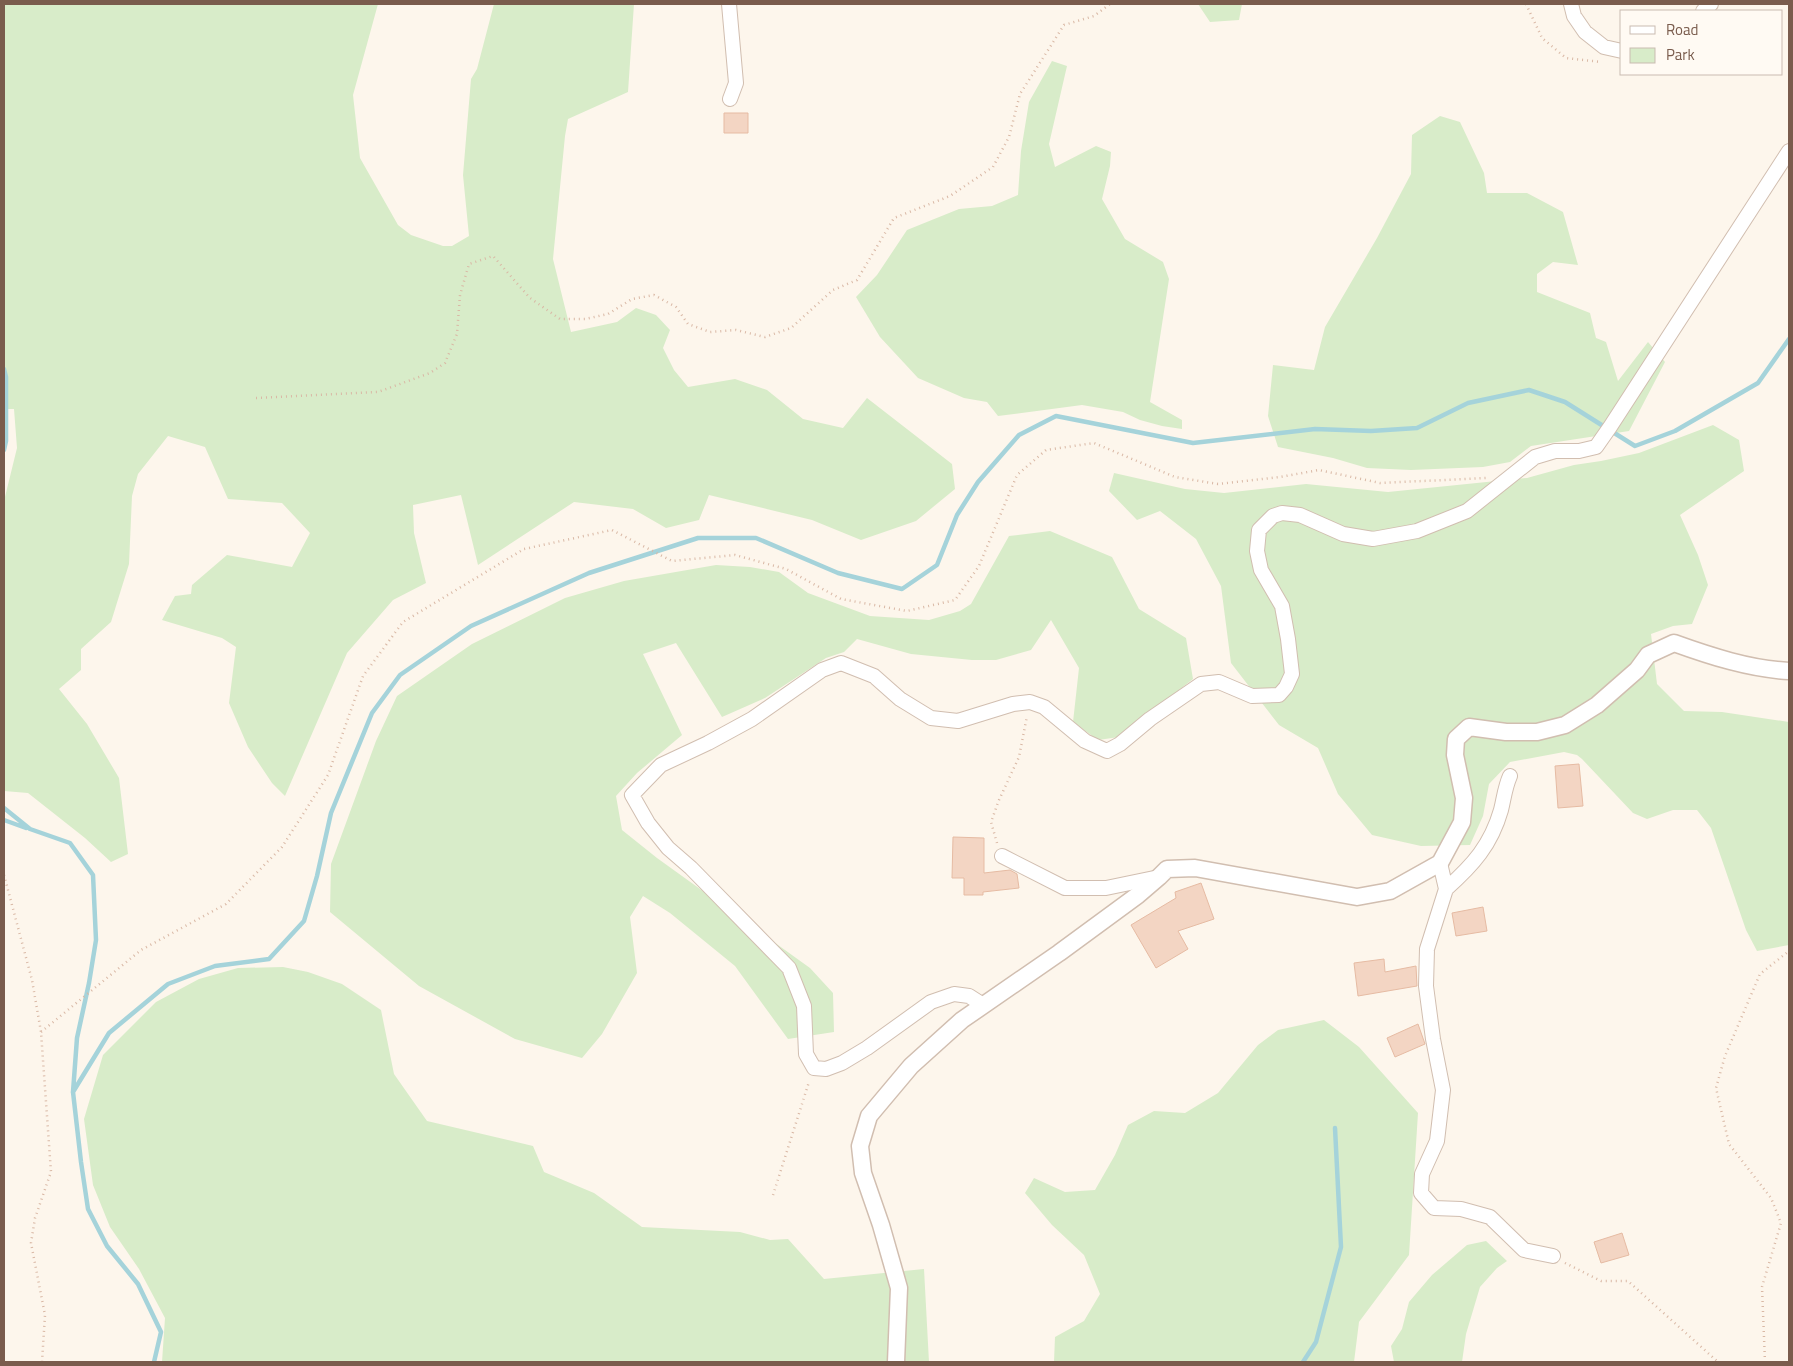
<svg xmlns="http://www.w3.org/2000/svg" width="1793" height="1366" viewBox="0 0 1793 1366" font-family="'Titillium Web',sans-serif">
<style>
.green{fill:#d8ecc9}
.lines{fill:none;stroke-linecap:round;stroke-linejoin:round}
.stream{stroke:#a5d3da;stroke-width:4.5}
.building{fill:#f3d5c3;stroke:#e6bba3}
.minor-casing{stroke:#d1beb0;stroke-width:16}
.tertiary-casing{stroke:#d1beb0;stroke-width:19}
.path{stroke:#d9b8a5;stroke-width:2.5;stroke-dasharray:1 4;stroke-linecap:butt}
.minor{stroke:#fff;stroke-width:14}
.tertiary{stroke:#fff;stroke-width:16}
</style>
<rect width="100%" height="100%" fill="#fdf6ec"/>
<!-- green -->
<path class="green" d="M4 4H378L353 95 360 158 398 225 411 235 443 246H452L469 236 463 175 471 79 477 69 494 4H634L628 92 568 119 565 136 553 259 571 332 617 322 636 308 656 315 670 330 663 348 674 370 688 387 735 379 767 390 803 419 843 428 867 398 952 464 955 489 916 521 861 540 812 520 709 495 699 520 666 528 633 509 574 502 478 565 461 495 413 505 414 533 426 583 393 600 347 653 285 796 272 783 248 747 229 703 236 647 222 638 162 620 175 596 191 594 192 585 227 555 292 567 310 533 282 503 228 499 205 447 168 436 138 474 132 496 129 564 111 622 81 649V670L59 689 87 724 119 778 128 854 111 862 85 838 28 793 4 791V501L17 448 14 409H4Z
M1198 4H1242L1239 20 1210 22Z
M1052 61 1067 66 1049 144 1055 167 1096 146 1111 152 1110 166 1102 199 1125 239 1163 262 1169 279 1150 402 1182 420V429L1162 426 1140 420 1123 412 1082 405 998 416 987 402 964 398 918 378 880 337 856 297 877 275 907 230 959 209 992 206 1018 195 1021 151 1029 102Z
M1440 116 1460 122 1484 173 1487 193H1527L1563 212 1578 265 1553 262 1537 274V292L1590 313 1596 338 1606 342 1618 381 1648 342 1665 362 1629 431 1531 446 1510 462 1483 467 1411 470 1367 468 1333 458 1278 447 1268 416 1273 365 1314 370 1325 327 1377 238 1411 174 1412 135Z
M1713 425 1739 440 1744 471 1680 515 1698 555 1708 585 1692 624 1673 626 1651 634 1657 684 1684 711 1722 712 1789 722V945L1757 951 1746 930 1711 828 1697 810H1673L1647 819 1633 813 1582 759 1577 755 1564 752 1510 762 1489 784 1483 816 1470 845 1421 846 1372 835 1338 794 1318 748 1279 725 1231 663 1221 586 1196 539 1160 511 1137 520 1109 491 1114 473 1185 489 1224 493 1306 484 1388 492 1527 478 1574 465 1601 461 1639 453Z
M1050 531 1112 557 1139 609 1186 638 1193 679 1119 737 1098 740 1073 722 1079 668 1051 620 1031 650 996 660H972L911 654 857 639 844 652 826 658 765 698 722 717 676 643 643 654 682 735 637 773 616 796 622 830 657 858 810 968 833 993 834 1032 788 1039 735 966 670 913 643 896 630 917 637 973 602 1034 582 1058 515 1039 419 986 330 912 331 864 376 741 397 696 472 644 565 598 624 581 716 565 750 567 779 572 808 593 870 616 929 620 960 611 971 604 1009 536Z
M283 967 308 972 342 984 381 1010 394 1074 427 1121 533 1146 544 1172 594 1193 642 1227 740 1232 770 1240 788 1239 824 1279 924 1269 929 1362H162L165 1318 139 1269 110 1227 93 1185 84 1119 103 1055 156 1002 199 979 238 968Z
M1324 1020 1359 1047 1418 1113 1409 1255 1359 1322 1354 1362H1054L1055 1337 1084 1321 1100 1294 1084 1255 1052 1225 1025 1193 1034 1178 1065 1192 1095 1190 1115 1155 1128 1125 1154 1111 1185 1113 1218 1093 1258 1045 1278 1030Z
M1486 1241 1507 1261 1497 1268 1480 1287 1466 1334 1462 1362H1394L1391 1346 1402 1329 1409 1302 1432 1275 1467 1245Z"/>
<g class="lines">
<!-- stream -->
<path class="stream" d="M4 369 6 377V441L4 450
M4 808 30 829 70 843 93 875 96 940 89 983 77 1038 73 1092 81 1162 88 1209 107 1246 138 1284 161 1332 154 1362
M4 820 26 828
M73 1092 109 1033 168 984 215 966 269 959 304 921 317 876 331 813 372 713 400 675 471 626 589 573 698 538H756L838 573 902 589 937 565 957 515 978 482 1019 435 1056 416 1193 443 1315 429 1371 431 1417 428 1468 403 1529 390 1565 402 1635 446 1675 431 1758 383 1789 339
M1303 1362 1316 1342 1341 1247 1335 1128"/>
</g>
<!-- building -->
<path class="building" d="M724 113H748V133H724Z
M1579 764 1583 806 1558 808 1555 766Z
M953 837 984 838V873L1010 870 1017 874 1019 888 983 892V895H964V878H952Z
M1201 883 1214 919 1178 931 1188 949 1156 968 1131 925 1176 898 1175 892Z
M1483 907 1487 931 1456 936 1452 913Z
M1384 959 1385 972 1416 966 1417 986 1358 996 1354 963Z
M1418 1024 1425 1044 1395 1057 1387 1038Z
M1622 1233 1629 1255 1601 1263 1594 1242Z"/>
<g class="lines">
<defs>
<path id="minor" d="M729 4 736 83 730 99
M1571 4 1574 16 1585 32 1604 47 1622 51
M1703 11 1711 4
M1002 856 1065 888H1106L1159 877
M1440 863 1446 889 1427 949 1426 986 1433 1039 1443 1090 1437 1141 1422 1174 1421 1193 1434 1208 1461 1209 1490 1217 1524 1250 1553 1256
M1446 889C1473 865 1491 845 1501 810 1504 798 1505 787 1510 776
M983 1005 969 996 954 994 931 1002 867 1048 842 1063 826 1069 814 1068 806 1054 804 1006 789 968 691 868 668 848 648 823 632 795 661 765 708 743 752 719 822 670 841 663 874 676 900 699 931 718 958 721 1013 704 1030 702 1044 707 1085 741 1107 751 1120 744 1150 719 1201 684 1219 682 1252 696 1279 695 1286 687 1292 674 1288 639 1282 606 1261 570 1257 551 1259 530 1273 516 1282 513 1300 515 1343 534 1373 539 1417 531 1467 511 1535 457 1555 451H1579L1596 447 1610 427 1789 151"/>
<path id="tertiary" d="M896 1362 899 1288 881 1225 863 1173 860 1146 869 1116 911 1066 962 1020 1059 953 1138 895 1159 877 1167 869 1195 868 1357 897 1390 891 1440 863 1462 822 1464 798 1455 755 1456 739 1469 727 1506 732H1537L1565 725 1597 705 1637 670 1648 655 1674 643C1710 656 1750 669 1789 671"/>
</defs>
<!-- minor casing -->
<use href="#minor" class="minor-casing"/>
<!-- tertiary casing -->
<use href="#tertiary" class="tertiary-casing"/>
<!-- path -->
<path class="path" d="M1526 4 1542 38 1566 58 1601 62
M256 398 378 392 430 373 445 363 457 334 460 295 469 264 493 256 530 298 560 319H585L608 314 632 299 654 295 676 307 688 324 710 332 736 330 765 337 791 328 833 290 857 280 894 218 950 196 993 167 1009 137 1020 94 1064 25 1094 16 1110 4
M997 843 991 822 999 800 1019 757 1027 716
M4 875 32 980 41 1032 51 1172 35 1218 31 1243 45 1315 42 1362
M41 1032 141 950 226 904 282 847 328 775 363 676 403 622 524 549 612 530 672 561 735 555 786 569 841 599 907 611 955 600 979 566 1017 475 1046 450 1094 443 1175 477 1218 484 1280 477 1319 470 1380 483 1486 478
M773 1195 809 1082
M1565 1263 1601 1281H1628L1718 1362
M1765 1362 1762 1287 1781 1223 1771 1198 1729 1144 1716 1088 1725 1056 1760 974 1789 951"/>
<!-- minor -->
<use href="#minor" class="minor"/>
<!-- tertiary -->
<use href="#tertiary" class="tertiary"/>
</g>
<!-- border -->
<rect width="1793" height="1366" fill="none" stroke="#7a5c4d" stroke-width="10"/>
<!-- legend -->
<rect x="1620" y="10" width="162" height="65" fill="#fffaf3" stroke="#cabbb1"/>
<rect x="1630" y="26" width="25" height="8" fill="#ffffff" stroke="#cabbb1"/>
<text x="1666" y="35" font-size="15" fill="#7a5c4d">Road</text>
<rect x="1630" y="48" width="25" height="15" fill="#d8ecc9" stroke="#cabbb1"/>
<text x="1666" y="60" font-size="15" fill="#7a5c4d">Park</text>
</svg>
